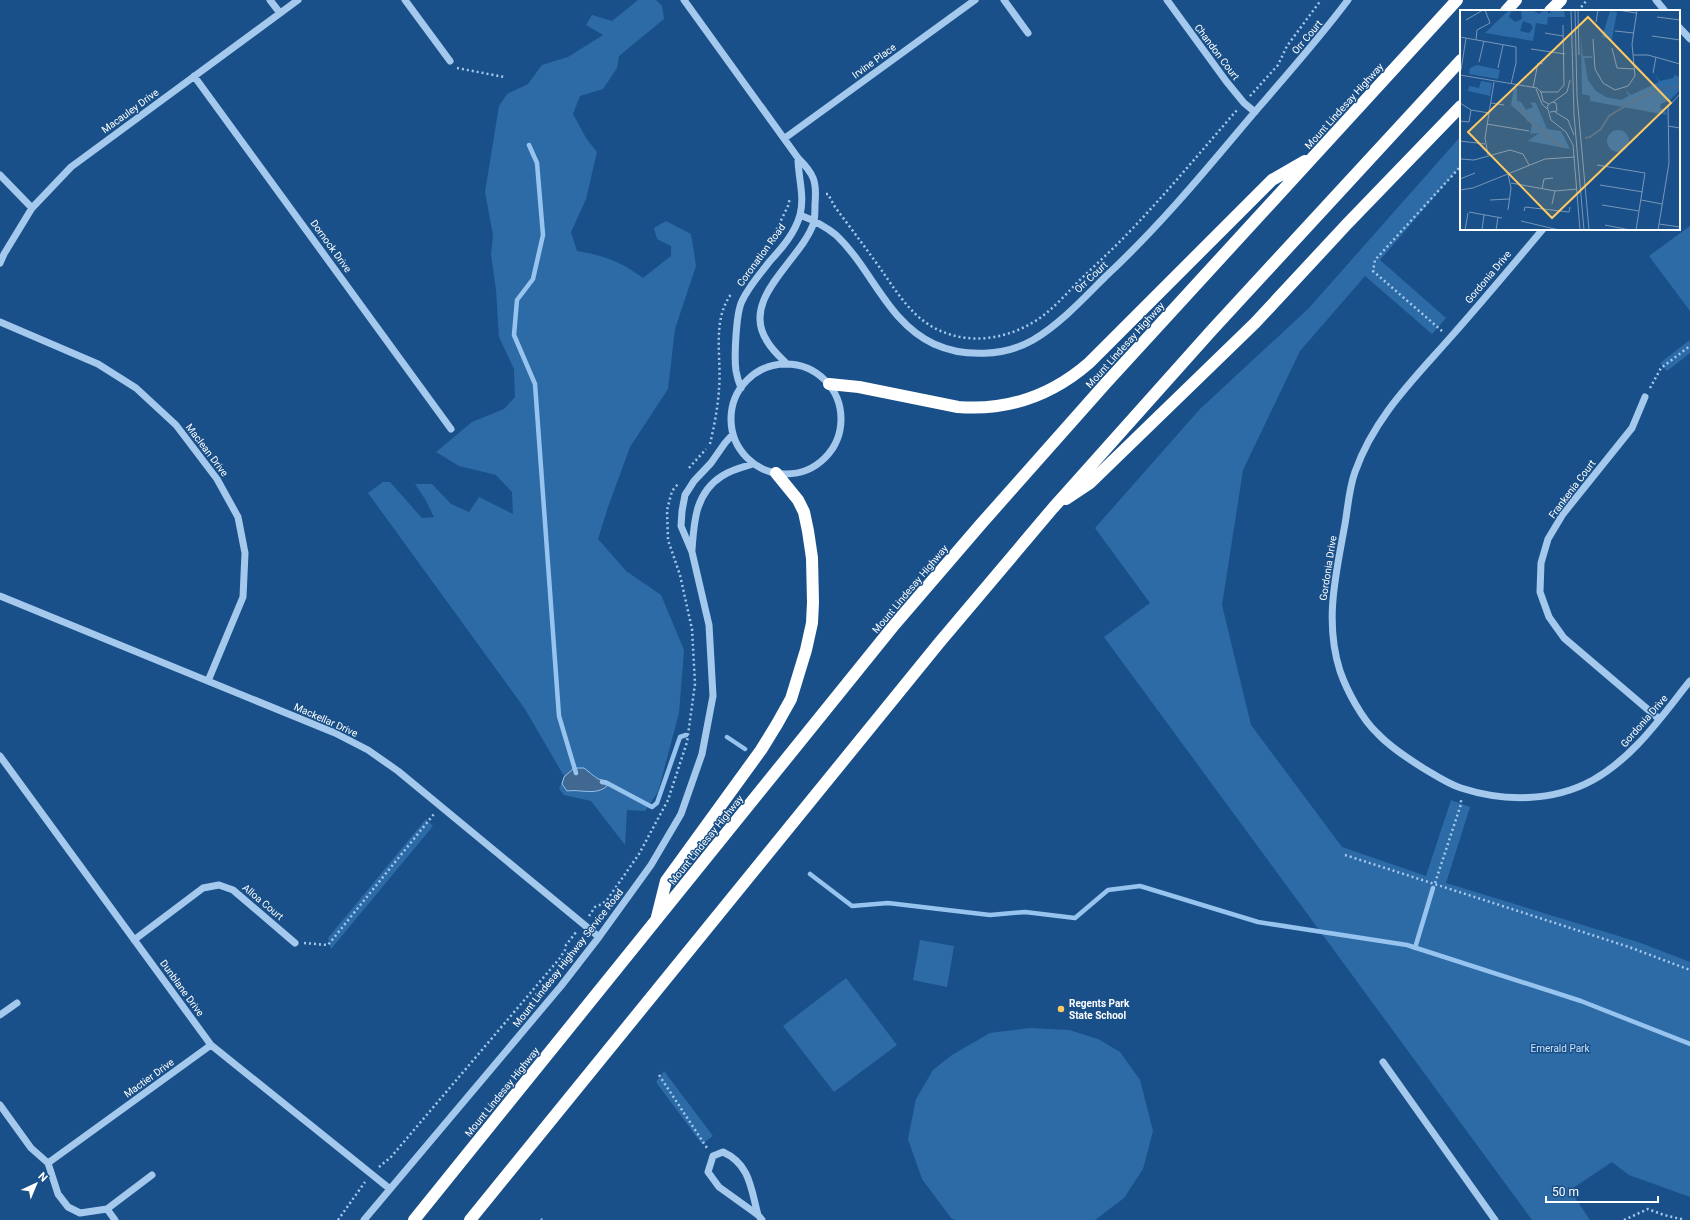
<svg xmlns="http://www.w3.org/2000/svg" width="1690" height="1220" font-family="Roboto,sans-serif">
<rect width="100%" height="100%" fill="#1a5089"/>
<!-- green -->
<path fill="#2d6ba7" fill-rule="evenodd" d="M638 0H656L662 6 664 19 619 56 617 68 603 89 580 96 573 114 586 138 597 152 586 199 571 232 577 251C606 256 619 261 643 278L671 256V246L657 239 654 228 666 221 691 234 696 266 675 329 668 389 630 447 608 507 598 539 626 571 661 595 684 650 679 713 658 792 645 811 627 810 625 845 591 801 564 795 559 789 564 776 525 709 368 493 383 482H390L422 518 434 517 425 499 415 484H432L451 504 469 512 479 497 513 514 512 492 496 475 459 466 436 452 472 422 504 409 515 397 514 369 499 337 496 290 491 255 493 235 485 192 499 106 507 94 528 84 542 65 568 57 603 35 586 25 592 15 612 21ZM591 772 598 779 596 792 576 789 567 791 562 784Z
M1461 136V166L1380 260 1446 318 1432 334 1365 276 1300 351 1243 470 1222 605 1251 725 1342 847 1426 876 1451 800 1470 807 1446 883 1638 942 1690 962V1197L1629 1175 1612 1162 1570 1190 1590 1220H1532L1104 637 1150 603 1095 528 1200 409 1309 308Z
M1690 226V311L1649 256Z
M1690 340V353L1667 371 1660 363Z
M426 819 433 826 331 949 328 938Z
M920 940 954 946 947 987 913 980Z
M846 978 897 1045 834 1092 783 1026Z
M1029 1028 1069 1030 1098 1039 1120 1052 1140 1080 1153 1131 1143 1169 1124 1198 1095 1220H955L951 1218 922 1179 908 1139 916 1099 933 1070 952 1055 990 1033Z
M664 1071 713 1136 702 1144 656 1082Z"/>
<!-- water -->
<path fill="#416891" stroke="#97c4ef" d="M574 768H584L598 779 607 781V786C596 796 581 789 567 791L562 784 564 777Z"/>
<g fill="none" stroke-linecap="round" stroke-linejoin="round">
<!-- stream -->
<path stroke="#97c4ef" stroke-width="4.5" d="M529 145 537 163 543 235 533 279 517 300 514 335 535 384 559 716 576 773
M727 737 745 749
M602 782 607 783 652 807 657 803 680 737 686 735
M810 874 852 906 888 903 990 915 1025 912 1075 918 1108 890 1140 886 1258 922 1407 945 1581 1001 1690 1044
M1415 948 1433 888"/>
<!-- path -->
<path stroke="#a4c9ed" stroke-width="2.5" stroke-dasharray="2 3" stroke-linecap="butt" d="M1578 11 1587 0
M457 68 504 77
M1250 96 1278 65 1287 46 1321 0
M826 194H828L835 207C850 227 865 247 880 268 894 288 909 313 931 326 963 345 1001 341 1032 323 1052 312 1069 290 1086 274 1102 259 1118 244 1133 228 1169 190 1203 149 1237 110
M770 243 788 206 790 198
M1442 331 1373 271 1375 260 1461 166
M1650 388 1661 368 1690 346
M710 444C714 427 718 407 719 389 722 358 711 320 732 293
M689 468 706 449
M1345 855 1629 947 1690 970
M1435 883 1461 804V798
M589 916 595 907 602 904 607 900 639 854 668 800 687 742 695 684 692 629 680 575 668 540 667 510 672 491 678 484
M304 943 328 945 434 814
M659 1075 707 1148
M379 1167 391 1157 560 958 565 950 566 945 577 931
M541 1219 542 1220
M338 1220 365 1182
M1624 1220 1648 1209 1664 1215 1685 1220"/>
<!-- minor -->
<path stroke="#a4c9ed" stroke-width="7" d="M270 0 280 13
M405 0 450 61
M684 0 798 158C814 174 817 181 815 204 815 209 815 216 814 222 802 260 739 298 767 341 772 350 780 357 787 364
M1004 0 1028 33
M1167 0 1226 81 1244 103 1255 112
M1656 0 1665 11
M1679 27 1690 39
M194 76 451 429
M785 138 975 0
M0 175 32 208
M800 215C813 220 825 226 836 235 872 269 887 322 934 344 965 358 1005 356 1033 340 1060 324 1083 299 1105 277 1159 227 1206 170 1253 114 1285 77 1318 40 1348 0
M1543 229C1512 266 1481 303 1449 339 1412 381 1374 418 1355 472 1349 488 1348 507 1345 524 1336 574 1324 621 1340 671 1347 691 1362 719 1377 733 1390 747 1407 758 1423 768 1435 775 1448 784 1461 788 1504 802 1553 802 1593 780 1634 757 1661 717 1690 681
M0 263 4 254 32 208 71 167 298 0
M0 322 98 364 136 388 176 425 217 479 238 517 245 553 243 597 208 681
M731 419a55 55 0 1 1 110 0a55 55 0 1 1-110 0Z
M741 388C739 383 737 377 736 371 734 357 736 313 742 301 749 286 760 274 770 261 782 248 795 233 800 215 805 196 798 177 798 158
M1645 397 1632 428 1563 514 1548 539 1541 563 1540 592 1549 617 1564 638 1659 719
M692 550C694 522 695 493 722 476 731 470 743 467 753 464
M0 596 335 733 368 750 398 771 599 937
M0 756 211 1045 390 1189
M134 940 203 888 219 885 233 890 295 943
M0 1015 17 1003
M1383 1062 1495 1220
M0 1105 31 1148 48 1163 58 1194 68 1207 80 1213 107 1209 115 1220
M48 1163 211 1045
M107 1209 152 1175
M758 1215C751 1189 750 1164 723 1152L713 1156 708 1172 719 1187 758 1215 762 1220
M364 1220 561 986 599 937 651 865 681 814 702 754 713 696 709 625 692 552 681 526 682 511 685 495 694 481 711 463 725 443 733 434"/>
<!-- highway -->
<path stroke="#fff" stroke-width="12" d="M1506 11 1516 0
M1550 11 1561 0
M829 384 859 387 958 407C1008 411 1051 396 1089 363L1272 180 1305 161
M1066 499 1090 483 1255 323 1347 224 1461 106
M657 917 666 881 761 750 777 724 791 699 806 650 812 623 813 602 812 558 808 531 804 512 798 500 776 473
M414 1220 895 624 981 524 1106 383 1457 0
M470 1220 939 643 1053 508 1212 330 1461 60"/>
</g>
<!-- markers -->
<circle fill="#fec960" stroke="#1a5089" stroke-width="1.5" cx="1061" cy="1009" r="4"/>
<g text-anchor="middle" dominant-baseline="central" stroke-width="3" stroke-linejoin="round" paint-order="stroke">
<!-- street labels -->
<g font-size="10" fill="#fff" stroke="#1a5089">
<text transform="translate(1307 37) rotate(-50)">Orr Court</text>
<text transform="translate(1217 52) rotate(53)">Chandon Court</text>
<text transform="translate(874 61) rotate(-36)">Irvine Place</text>
<text transform="translate(1344 106) rotate(-48)">Mount Lindesay Highway</text>
<text transform="translate(130 111) rotate(-36)">Macauley Drive</text>
<text transform="translate(331 246) rotate(54)">Dornock Drive</text>
<text transform="translate(761 255) rotate(-54)">Coronation Road</text>
<text transform="translate(1091 277) rotate(-43)">Orr Court</text>
<text transform="translate(1488 277) rotate(-50)">Gordonia Drive</text>
<text transform="translate(1125 345) rotate(-48)">Mount Lindesay Highway</text>
<text transform="translate(207 450) rotate(53)">Maclean Drive</text>
<text transform="translate(1572 489) rotate(-53)">Frankenia Court</text>
<text transform="translate(1328 568) rotate(-81)">Gordonia Drive</text>
<text transform="translate(910 589) rotate(-50)">Mount Lindesay Highway</text>
<text transform="translate(326 720) rotate(24)">Mackellar Drive</text>
<text transform="translate(1644 721) rotate(-49)">Gordonia Drive</text>
<text transform="translate(706 840) rotate(-51)">Mount Lindesay Highway</text>
<text transform="translate(263 902) rotate(40)">Alloa Court</text>
<text transform="translate(568 958) rotate(-52)">Mount Lindesay Highway Service Road</text>
<text transform="translate(182 988) rotate(54)">Dunblane Drive</text>
<text transform="translate(149 1078) rotate(-36)">Mactier Drive</text>
<text transform="translate(502 1092) rotate(-51)">Mount Lindesay Highway</text>
</g>
<!-- poi labels -->
<g font-size="10" font-weight="bold" fill="#fff" stroke="#1a5089" text-anchor="start">
<text x="1069" y="1003">Regents Park<tspan x="1069" dy="12">State School</tspan></text>
</g>
<!-- park labels -->
<g font-size="10" fill="#cae2f9" stroke="#1a5089">
<text x="1560" y="1048">Emerald Park</text>
</g>
</g>
<!-- overview -->
<g transform="translate(1460 10)">
<rect width="220" height="220" fill="#1a5089"/>
<path d="M52 0 49 7 55 12 62 9 61 0 74 1 79 4 83 1H87L89 4 92 0H104L105 7H88L87 15 76 13 73 31 25 23 48 1ZM63 11 71 14 73 18 69 23 60 21ZM150 1 157 2 151 34V29L142 27ZM121 27 123 46H132V48H124L128 70 136 81 146 87 161 90 169 86 165 79 171 85 199 72 195 65 200 71 213 68 215 65 220 67V80L210 90 201 94 200 98 205 100 207 105 130 91V86L122 84ZM17 55 40 60 38 69 9 64 10 58ZM21 71 32 73 30 86 0 79 8 81 9 76 19 78ZM54 77 57 78V91L61 92 66 100 73 97 70 92 76 93 87 119 101 121 110 139 68 131 79 123 70 124 72 114 51 95ZM147 131a11 11 0 1 1 22 0a11 11 0 1 1-22 0Z" fill="#2d6ba7" fill-rule="evenodd"/>
<path fill="none" stroke="#416891" stroke-width="2" d="M56 96 63 101 68 110 102 137M125 128 130 127 141 119 149 106 172 92 203 78 220 77"/>
<path fill="none" stroke="#7696b8" stroke-width="1" d="M111 0 114 105 124 220M115 0 117 86 129 220M118 0 119 45M158 0 176 3M197 7 220 10M6 10 23 0M136 12 138 0M155 21 174 23M85 23 103 26M192 26 220 30M0 27 56 37V53L51 74M133 29 135 59 143 73 155 80 168 76 175 66 172 34 177 0M16 30 17 20 30 13 25 0M152 38 157 58 174 59M71 39 105 44M173 45H188L220 54M19 52 24 31M38 58 43 35M1 60 6 28M193 63 196 47M0 65 77 78 81 82 83 91 89 94M73 78 78 53 83 54M76 79 82 94 87 99M80 82H98L104 75 103 15M93 92 107 82 110 70M0 93 11 100 29 103M31 93 44 95M90 102 97 101 96 93 92 92 87 96 91 110 106 122 113 135 120 220M95 102 108 110 114 125M0 111 9 112 11 100M27 114 69 121M208 116 220 118M0 131 25 134M28 145 25 128 34 72M0 149 14 150 50 140 63 144 69 155M137 155 185 163 176 220M0 169 15 163M51 173 95 181 117 179M140 175 183 182M82 179 84 169 93 168M0 180 13 178 85 149 115 147M30 190 49 189M181 190 202 194M92 194 95 181M142 195 179 201M48 200 51 178 48 164M64 201 65 197 109 202 110 197M9 202 42 208M61 211 99 220M199 214 220 217M145 215 170 220M5 220 8 203M22 220 24 205M36 220 38 207M198 220 209 153 208 97 220 84"/>
<path fill="#fec960" fill-opacity="0.15" stroke="#fec960" stroke-width="2" d="M128 7 211 93 92 208 8 122Z"/>
<rect width="220" height="220" fill="none" stroke="#fff" stroke-width="2"/>
</g>
<!-- north arrow -->
<g transform="translate(36 1184) rotate(44)" stroke="#1a5089" stroke-width="3" paint-order="stroke">
<path d="M0-3L7 15L0 10L-7 15Z" fill="#ffffff"/>
<text y="-6" font-size="11" font-weight="bold" text-anchor="middle" fill="#ffffff">N</text>
</g>
<!-- scale -->
<path d="M1546 1196v6h112v-6" fill="none" stroke="#ffffff" stroke-width="2"/>
<text x="1552" y="1196" font-size="12" fill="#ffffff" stroke="#1a5089" stroke-width="3" paint-order="stroke">50 m</text>
</svg>
